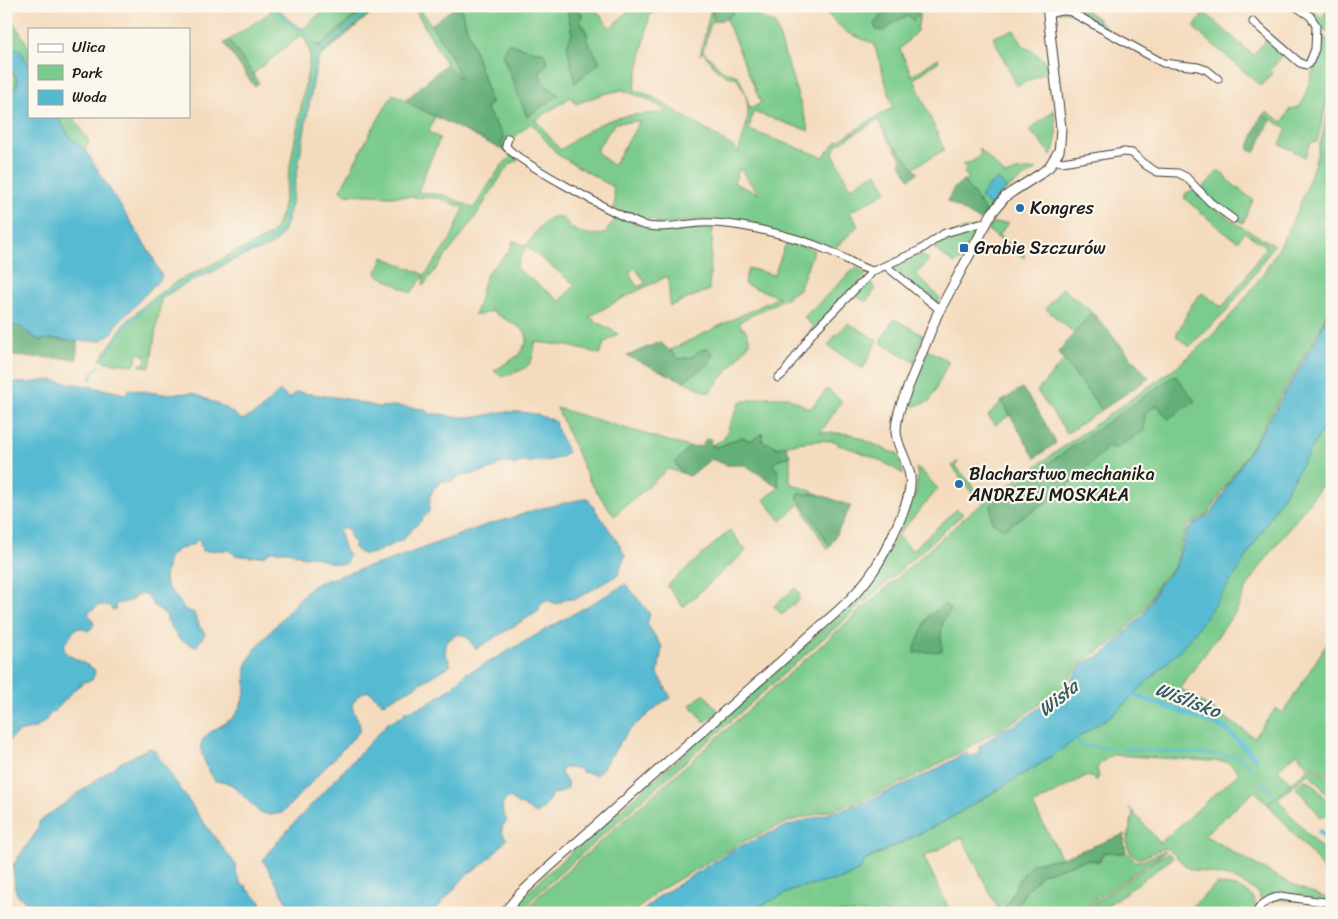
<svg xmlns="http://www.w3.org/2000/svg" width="1338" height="919" font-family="Sriracha,sans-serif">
<rect width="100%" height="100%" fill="#fbf7ec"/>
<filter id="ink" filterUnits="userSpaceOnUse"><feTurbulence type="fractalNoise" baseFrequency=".02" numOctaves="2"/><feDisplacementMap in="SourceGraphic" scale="10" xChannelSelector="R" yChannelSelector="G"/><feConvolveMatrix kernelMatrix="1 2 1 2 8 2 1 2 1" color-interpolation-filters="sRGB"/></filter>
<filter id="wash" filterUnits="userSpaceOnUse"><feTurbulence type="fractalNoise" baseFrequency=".0096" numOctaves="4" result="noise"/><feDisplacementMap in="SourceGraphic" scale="20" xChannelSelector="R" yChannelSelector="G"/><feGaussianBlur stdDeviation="1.12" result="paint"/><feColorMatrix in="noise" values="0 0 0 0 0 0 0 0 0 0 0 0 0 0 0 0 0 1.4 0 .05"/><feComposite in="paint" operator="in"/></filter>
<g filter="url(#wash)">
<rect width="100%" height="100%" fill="#f4dbbe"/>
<!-- green -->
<path fill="#7acb8d" stroke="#4b7454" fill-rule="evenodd" d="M268 6H276L290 21 303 29 328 6H366L321 45H317L324 54 319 58 315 72 290 212 283 232 277 241 267 248 250 253 227 263 213 272 199 277 176 289 161 299 150 367 140 366V364H145L146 355 137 353 136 363 134 365 105 362V360H100L124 324 149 301 177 281 217 262 234 252 243 249 270 235 275 229 281 215 309 64C311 52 309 44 301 35L253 74 229 40 271 12Z
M413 6H419L452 58 461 80 446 64Z
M460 6H571L568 14 572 34 586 38 588 35 580 20 582 15 577 6H584L587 10 590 6H593L610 28 627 12 628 6H715L711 8 714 21 711 22 703 51 722 70 738 76 744 90 750 109 761 103 726 19 732 14 733 10 731 6H754C760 17 763 21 775 23L809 131 753 112 749 130 823 157 836 142 893 107 874 44 846 32 826 13 823 6H895L882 14 891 25C896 19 901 18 909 16L913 21 917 16 916 6H921L917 31 900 49 912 76 938 58 939 61 914 79 944 150 913 168 897 148 895 149 892 143 891 144 878 120 838 144 833 153 850 188 876 172 887 191 850 212 858 226 833 250 724 221 698 220 657 225V221L643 218 630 211 626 213 613 207 615 202 613 187 558 155 531 123 517 135 509 146 518 160 512 163 505 170 474 219 423 286 424 276 411 293 376 274 383 257 425 275 450 240 464 208 437 198 344 194 340 191 369 135 393 94C408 100 421 109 435 116L429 132 440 138 427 168 418 192 444 195 474 208 501 166 511 156 503 150 501 142 505 139 486 109 491 102ZM693 6 711 8 700 56 703 51C707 59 718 72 727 76 729 77 732 77 735 77 756 102 747 125 738 153L734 147 653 97 634 89 650 14 673 7ZM535 52H543L548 61 540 73 542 82 538 108 527 117ZM622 90 647 99 668 112C650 115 631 113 614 119 594 124 576 139 560 150L536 120 571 97 576 104 603 94ZM640 121 616 161 612 165 597 152V149L615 123ZM740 168 746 178 759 194 734 183Z
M1299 6H1305L1323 18 1328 6H1332V34L1320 27 1314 17Z
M6 11 29 47V66L20 51 15 48 10 51 7 56 8 68C20 80 20 85 6 97Z
M1204 12 1253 55 1268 38 1285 52 1271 70 1273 72 1261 86 1194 28Z
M1014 30 1024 47 1031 50 1049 64 1050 71 1017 86 993 37Z
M1323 37 1332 43V81L1317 142 1315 141 1310 143 1305 157 1280 144 1287 129 1264 115 1266 112 1283 122 1290 109 1299 107 1304 99Z
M1332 94V108L1325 148 1332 153V296L1320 330 1253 444 1208 514 1189 525 1182 539 1174 568 1160 581 1143 611 1119 636 1106 647 1085 659 1061 689 1020 718 923 773 858 802 788 822 745 841 655 893 634 913H524L538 897 970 513 1165 375C1175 367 1186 360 1195 351 1245 307 1285 249 1307 186 1318 156 1325 125 1332 94Z
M1054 110C1056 125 1059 142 1051 155L1039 140 1029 131Z
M57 116H73L89 142 85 150 70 137Z
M979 148 1005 175 1016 171 1037 169C1015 183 1001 191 986 213L975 196 963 181 969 179 964 172 967 169 962 164C971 163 976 161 981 153Z
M1219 170 1230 182 1253 200 1243 223 1226 213 1201 190Z
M1193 190 1219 212 1242 227 1274 245 1245 287 1226 311 1189 347 1176 336 1192 304 1202 293 1222 307 1244 280 1266 246 1244 232 1238 241 1224 232 1184 198 1186 193Z
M618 215 635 224H710L713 227 709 290 670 306 668 276 619 300 589 317 618 334 604 343 600 354 569 346 535 342C533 370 526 368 502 377L494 371 519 355 527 341 526 333 519 327 491 311 480 315 474 314C482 302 480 286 487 274 494 262 512 255 513 240L526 246 528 245C534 235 547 210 562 218 567 221 569 226 573 229 582 235 594 235 604 234ZM526 246 575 285 560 301 516 268ZM635 268 646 283 637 287 629 273Z
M992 223H1009L998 235 1024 254V258L989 231Z
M975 227 977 230 963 252 960 261H958L955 264 931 246 960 230Z
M787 240 814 250 799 289 786 298 739 322 742 328 744 327 751 342 709 393 683 381 709 364 697 352 692 357 679 359 670 350 779 297 744 284 748 268 774 275Z
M918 253 921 254 929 260 916 274 940 298 937 304 893 268 895 265Z
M855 268 865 272 867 274 801 344 813 327 804 317Z
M880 271H887L870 281 875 290 866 302 855 295 873 275Z
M1062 288 1092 312 1074 333 1046 309Z
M894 319 923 335 914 362 880 342Z
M848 323 877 340 863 369 828 346 835 336Z
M927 350 949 361 930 401 905 409 918 377Z
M1064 360 1102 410 1067 433 1037 391Z
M827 389 842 401 821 432 851 434 891 452 897 453 902 465 901 466 903 474C883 461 862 451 838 445V442C818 438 796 443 776 448L762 441 763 434 750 441 742 437 717 447 711 445 723 440 740 402 767 397H788L810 409Z
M1002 401 1010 415 995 425 988 416Z
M557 408 689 447 675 463 682 473 668 469 614 516 590 482Z
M1332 413V444L1323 458 1332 466V472L1260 567 1246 589 1237 610 1220 633 1180 688 1254 737 1276 708 1283 713 1328 642 1332 638V777L1325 771 1310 765 1308 767 1297 753 1278 769 1291 783 1267 804 1255 791 1204 835C1230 850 1255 865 1282 879 1298 887 1314 895 1332 899V902L1261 899 1256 891 1233 878 1189 869 1168 849 1164 848 1142 858H1137L1131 854 1128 848 1127 841 1133 813 1129 807 1160 843 1239 773 1228 762 1112 755 1099 764 1097 769 1099 776 1097 780 1091 777 1086 776 1033 805 1062 858 1033 863 1018 881 1003 913H1000L962 837 924 857 951 913H746L797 888 842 879 861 869 863 862 947 820 1040 764 1117 711 1178 652 1194 633Z
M790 456V483L821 495 799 493 830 547 827 549 800 504 781 521 764 500 779 487 778 479 779 472 773 465 779 459Z
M958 461 956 466 980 495 975 497 952 466Z
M916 468 921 470 938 489 897 536 912 550 957 509 963 514 558 875 539 892 519 913H508L515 904 551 870 712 729 860 596 875 577 897 536 916 492 918 477Z
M730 530 746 551 683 607 667 586Z
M795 588 800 594 798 597 800 599 782 615 774 606Z
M704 694 719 712 705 722 690 705Z
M1310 767 1324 773 1332 782V800L1309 773 1278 799 1289 813 1325 852 1331 848 1332 850V887L1318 862 1268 804Z
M1305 780 1310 781 1332 806V817L1328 814 1322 818 1296 788Z
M1164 851H1166L1077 913H1012L1027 890 1042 874 1086 860 1099 861 1104 852 1122 853 1126 852 1135 861H1142Z
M1169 853 1173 858 1097 913H1081L1160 857Z
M1217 884C1229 885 1253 889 1255 904 1255 907 1254 910 1254 913H1242L1240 909 1229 913H1224L1191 907Z"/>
<!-- forest -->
<path fill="#63af78" stroke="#40664a" d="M366 6H390L383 12 378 7 324 54 316 44 321 45Z
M456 6H460L491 102 486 109 505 139 501 142 503 150 412 105 406 100 446 64 460 79 453 59 431 25Z
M571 6H577L582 16 580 20 588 36 586 38 600 62 575 83 567 45 572 34 568 14Z
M715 6H731L734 10C730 19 723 20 714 21L711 8Z
M895 6H916L917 16 913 21 909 16C897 18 893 24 884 31L876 30 874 24 882 14Z
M1051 6H1080L1097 18 1109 31 1084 16 1052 9Z
M229 40 259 83 254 86 224 43Z
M508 43 535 52H543L548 61 540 73 542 82 559 95 527 117 502 54Z
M1264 115 1271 120 1255 153 1248 149 1261 116Z
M897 147 918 173 909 179 900 162 902 160 895 149Z
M963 181 975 196 986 213 983 218 979 220 947 201 954 188Z
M1092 312 1149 378 1102 410 1058 352Z
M6 323 14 326 21 327 35 338 40 340 53 339 77 341V359L6 356Z
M660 342 679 359 692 357 697 352 708 348 713 354 709 364 683 381 627 356Z
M1175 375 1195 401 1168 419 1157 405 1145 413 1144 431 1117 448H1107L1056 496 1004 529 992 522 991 505 1013 488Z
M1022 388 1037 409 1056 443 1035 458 1002 401Z
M763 433 762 441 765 443H771L777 448 786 445 790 456 779 459 773 465 779 472 778 479 779 487 745 465H727L711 459 690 476 682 473 675 463 689 447 702 446 706 439H711L710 445 717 447 742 437 750 441Z
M799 493 821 495 851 506 830 546 816 523 797 497Z
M945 604 951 610 943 621 941 632 942 651 914 653 915 647 928 616Z
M1125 834 1124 842 1126 852 1122 853 1104 852 1100 861 1086 860 1042 874 1027 890 1012 913H1003L1018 881 1033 863 1062 858Z"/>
<!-- water -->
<path fill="#54bad2" stroke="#386b77" d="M15 48 21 51 29 66V116H57L70 137 85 150 152 256 162 277 117 324 113 332 104 339 99 341H77L53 339 40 340 35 338 21 327 14 326 6 323V97C12 92 21 84 16 76 14 72 9 70 8 67 5 61 8 55 10 51Z
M998 179 1006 188 990 206 980 197 989 186Z
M1332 300V414L1238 571 1194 633 1178 652 1117 711 1040 764 947 820 863 861 861 869 842 879 797 888 746 913H641L658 897 736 848 787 826 857 805 928 774 967 752 969 757 979 753V747L1002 730 1015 725 1056 696 1063 697V692L1084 662 1104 654 1144 613 1161 582 1175 568 1186 534 1191 526 1211 514 1224 493 1229 484 1274 412 1320 333Z
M51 380 93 387 126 394 129 389 162 394 193 393 226 408 242 420 258 412 280 391 289 399 296 392 342 398 378 407 394 406 424 409 430 414H441L453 417H477L501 412H521L535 414 555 421 556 427 558 430C559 437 566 444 568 453H566C559 463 529 461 517 463L514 465 511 463 499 464 493 469 470 475 458 477 453 481H442L434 488 430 496 429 512 405 537 404 539C395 543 371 557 363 554 359 553 356 549 353 547L355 544 350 539 349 529 343 528 339 532 345 550 349 555 346 563 342 564 334 563 322 560 314 556 304 557 289 551H271L264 556 250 557 236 555 228 550 202 551 200 542 199 540H197L193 545H188L186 548 179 549 169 557 165 577 166 585 180 602 184 609 194 613 197 622 199 623V628L202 629 205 634 196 647 179 639 167 620V616L154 606 146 595 142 594 136 595C131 603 125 602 116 604L115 605 116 609 112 610 110 606 99 605 88 613 94 623 92 628 88 631C73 622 74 635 65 643 63 648 64 651 67 654L94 669 95 673 92 680 84 682 76 688 55 711 52 712C47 718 43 725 35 728 30 730 24 730 19 732 14 735 11 739 6 742V382L26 383Z
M587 498 618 542 625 556 618 575 576 599H567L556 604 547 600 540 604 539 611 476 649 466 636 458 634 447 641 445 652 451 665 416 686 386 702 382 703 369 691C361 692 354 698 352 706 354 715 361 722 360 731L282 813 270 815 259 812 232 785 223 781H215C210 773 200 756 201 745 202 732 228 725 235 715 240 708 245 696 246 687 246 680 245 673 246 667 248 660 253 653 257 647L307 590 318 583 363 568 385 562 486 525 515 517 534 510Z
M626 584 650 614 647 624 662 647 658 674 671 698 663 702 629 730 601 770 596 775 582 772 578 768H566L562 769 561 773 568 784V788L560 793 552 794 544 808 536 814 521 804 518 805C515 801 511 797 506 799 500 807 502 813 507 820L502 827V833L507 839C496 851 484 867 468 873L433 913H293L263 860 284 834 389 722 402 717 405 712 425 705 449 690 466 673 480 667Z
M149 748 154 750 201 819 236 865V872L241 884 247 886 246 889 250 891 262 903 259 908 257 913H204L196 907 190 909 187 913H43L18 896 15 888 13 865 37 831 39 822 118 764Z"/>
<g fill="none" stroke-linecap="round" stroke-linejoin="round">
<!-- stream -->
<path stroke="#54bad2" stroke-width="2" d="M273 6 287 22 303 31 313 44 316 55 295 164
M316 55 373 6
M103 360 127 324 162 295 191 278 213 271 226 261 245 253 273 239 282 228 285 221 294 169
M91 380 93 372 100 366
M1075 737 1083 746 1113 748
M1121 749 1223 755C1239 757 1240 756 1251 769
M1263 783 1274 794"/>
<!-- canal -->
<path stroke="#54bad2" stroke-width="5.5" d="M1128 693 1221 726 1238 740 1255 758
M1320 832 1332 845"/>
</g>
</g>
<g filter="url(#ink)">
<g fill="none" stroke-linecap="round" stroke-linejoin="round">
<!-- minor casing -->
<g stroke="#3c3934" stroke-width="9">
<path id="minor" d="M1049 14C1056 12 1064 9 1071 12L1163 63 1198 67 1207 70 1218 79
M1253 22 1300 63 1306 65 1309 64 1315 49 1316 25 1310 16 1295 6
M508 138 506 146C514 160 620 216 640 224 662 231 679 224 701 223 721 222 743 226 762 230 785 235 810 242 832 252 846 258 858 268 873 271L920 250 945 233 988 221
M1054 160 1062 162 1124 152 1132 153 1147 166 1157 172 1178 173 1186 177 1210 202 1233 219
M886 266 939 309
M778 378 784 373 814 331 873 271
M1256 913 1261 905 1271 899 1280 896 1332 903"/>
</g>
<!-- tertiary casing -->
<g stroke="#3c3934" stroke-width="11">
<path id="tertiary" d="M504 913 520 894 548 868 840 609C870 581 882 560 898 524 904 509 912 493 910 476 908 461 897 447 896 432 896 423 898 414 901 405L937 315 992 213 1005 197 1012 192 1040 174 1049 167 1059 151 1060 143 1061 128 1047 6"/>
</g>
<!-- minor -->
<use href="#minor" stroke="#fff" stroke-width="7"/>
<!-- tertiary -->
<use href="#tertiary" stroke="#fff" stroke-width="9"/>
</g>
</g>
<!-- markers -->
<g fill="#1f6fb2" stroke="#fbf7ec" stroke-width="2">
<circle cx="1020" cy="208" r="5"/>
<rect x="959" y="243" width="10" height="10" rx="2.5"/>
<circle cx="959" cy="484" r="5"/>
</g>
<g text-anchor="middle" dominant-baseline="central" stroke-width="4.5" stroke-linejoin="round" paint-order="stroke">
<!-- poi labels -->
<g font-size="18" fill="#1c1c1c" stroke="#fbf7ec" text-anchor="start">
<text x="1030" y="208">Kongres</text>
<text x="974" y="248">Grabie Szczurów</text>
<text x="969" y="474">Blacharstwo mechanika<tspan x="969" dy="21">ANDRZEJ MOSKAŁA</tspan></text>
</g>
<!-- water labels -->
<g font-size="19" font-style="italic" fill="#325b65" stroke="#fbf7ec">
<text transform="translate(1058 698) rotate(-39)">Wisła</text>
<text transform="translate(1188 700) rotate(21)">Wiślisko</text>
</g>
</g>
<!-- margin -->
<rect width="1338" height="919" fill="none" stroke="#fbf7ec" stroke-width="25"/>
<!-- legend -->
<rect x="28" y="28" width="162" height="90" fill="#fbf7ec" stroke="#a29f99"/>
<rect x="38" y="44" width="25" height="8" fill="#ffffff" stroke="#a29f99"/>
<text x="72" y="52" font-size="15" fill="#1c1c1c">Ulica</text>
<rect x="38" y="65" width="25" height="15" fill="#7acb8d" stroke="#a29f99"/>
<text x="72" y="78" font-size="15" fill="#1c1c1c">Park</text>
<rect x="38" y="90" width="25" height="15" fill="#54bad2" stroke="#a29f99"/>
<text x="72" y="102" font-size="15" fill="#1c1c1c">Woda</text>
</svg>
